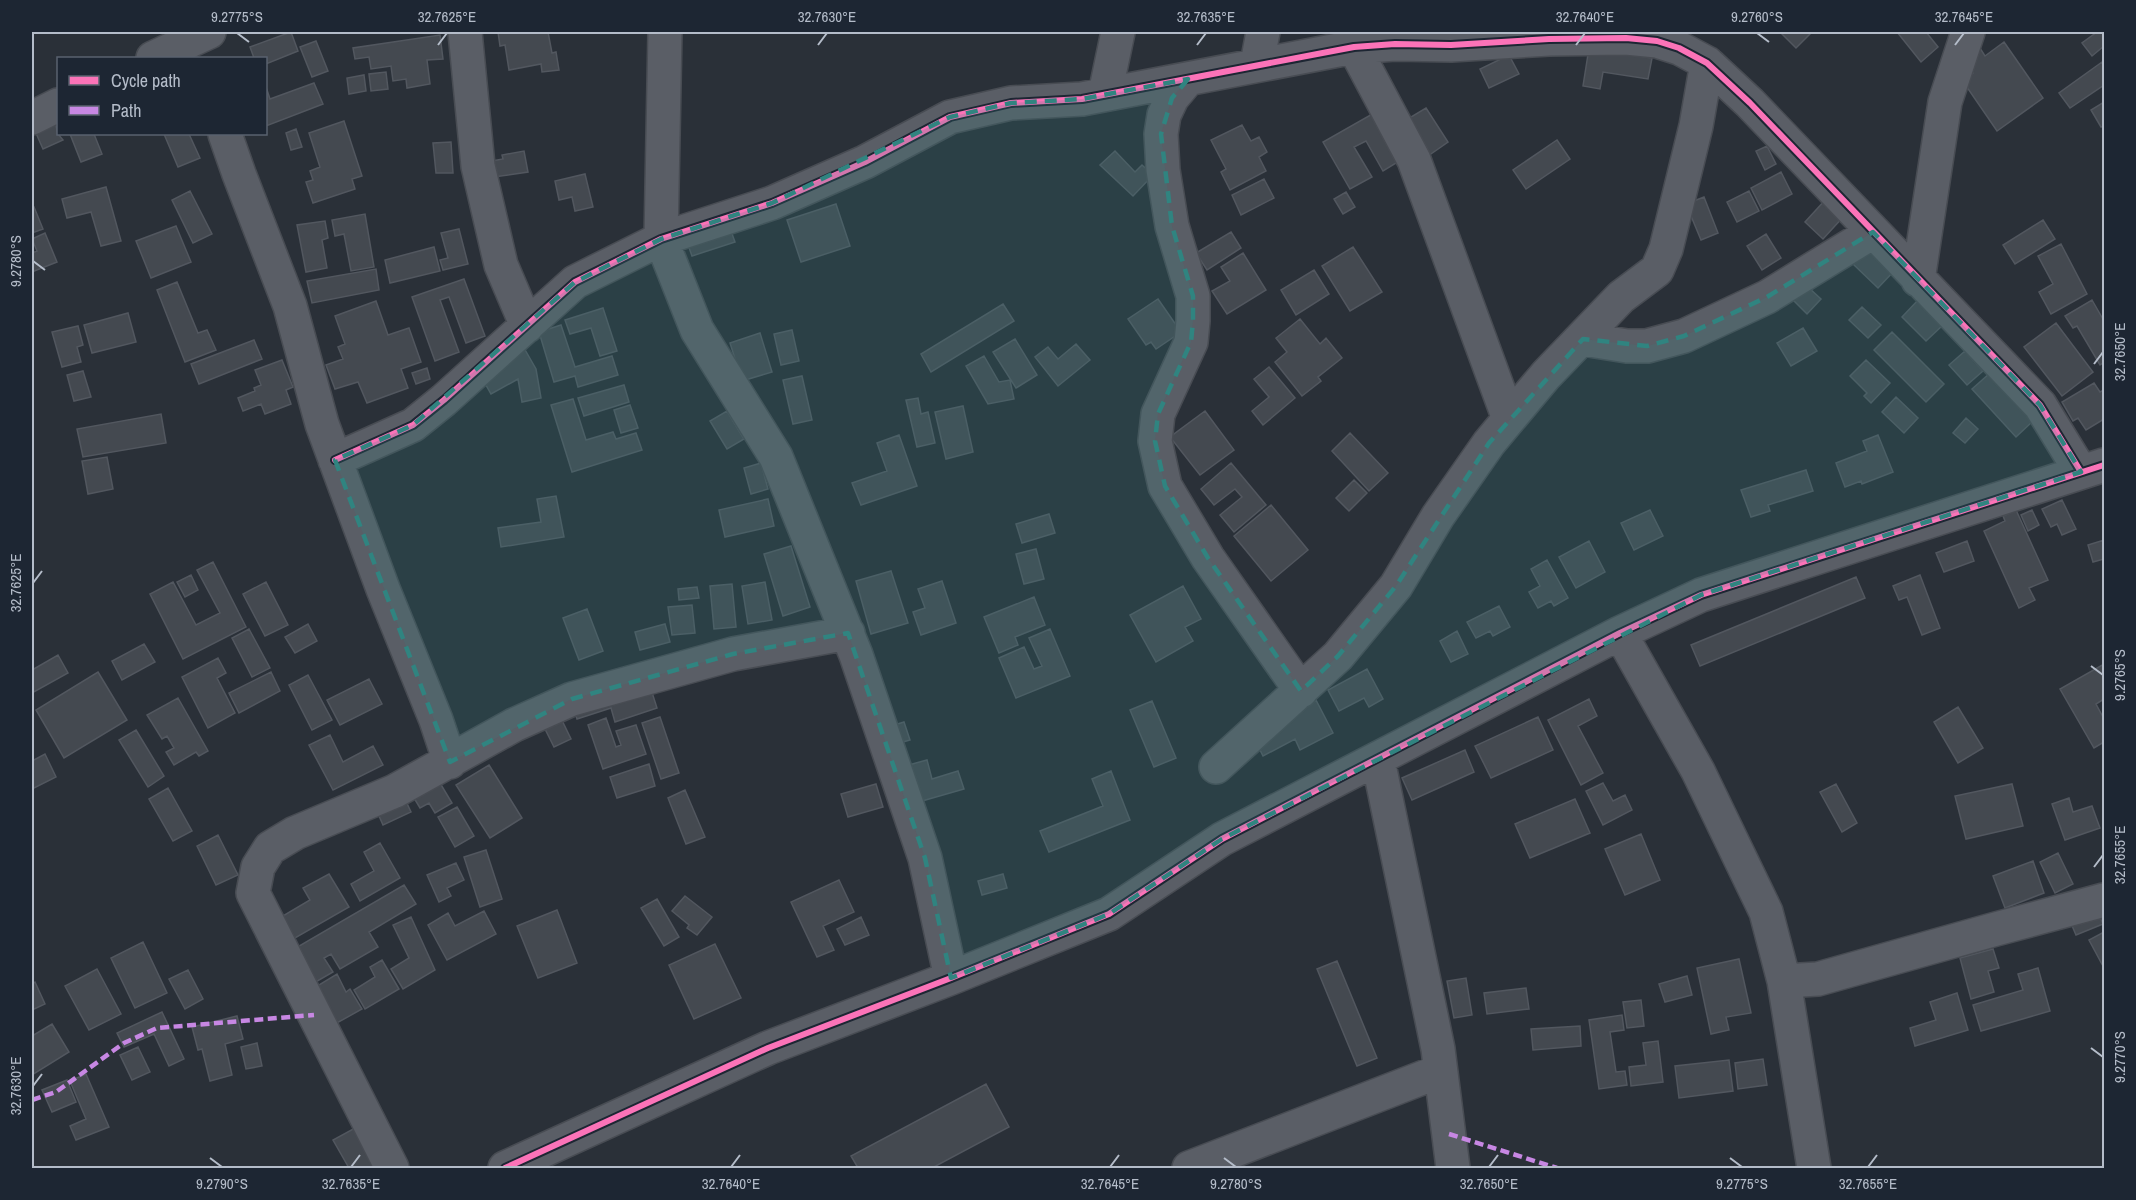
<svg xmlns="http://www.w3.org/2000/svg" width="2136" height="1200" font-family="'Archivo Narrow',sans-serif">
<rect width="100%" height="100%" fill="#2a3038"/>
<!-- building -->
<path fill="#444950" stroke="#52575f" stroke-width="1.5" d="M291 32 298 51 266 64V58H254L250 47Z
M498 32H548L552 53 556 52 559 70 542 72 541 64 509 70 505 45 500 46Z
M1780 32H1812L1796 48Z
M1897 32H1926L1938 47 1921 62Z
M2097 32H2104V46L2092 56 2082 43Z
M440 35 443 59 427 60 430 84 407 88 406 79 393 81 391 66 371 69 369 57 355 59 353 48Z
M316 41 328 71 312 77 300 47Z
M2004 42 2043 98 1997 131 1962 80 1973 73 1963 60 1980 48 1985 56Z
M1589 48 1652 58 1648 79 1603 72 1600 89 1583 86Z
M1509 55 1519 74 1489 88 1480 69Z
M2102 62 2104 66V85L2070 108 2059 93Z
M386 72 388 89 371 91 369 74Z
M364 75 366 91 349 94 347 78Z
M314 83 323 104 266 126V87L270 99Z
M2104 102V126L2101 127 2091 110Z
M1426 108 1448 142 1428 156 1406 120Z
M1374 113 1401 160 1383 171 1366 141 1354 147 1372 177 1350 189 1323 142Z
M344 121 362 176 352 179 355 189 313 203 306 182 313 180 310 171 320 167 309 133Z
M55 122 58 134 63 140 43 149 35 131Z
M1242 125 1251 141 1259 137 1267 152 1259 157 1266 171 1230 190 1221 172 1226 169 1211 140Z
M296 129 302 147 291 150 286 133Z
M70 134H94L102 154 81 162Z
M164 134H189L200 158 178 167Z
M1557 140 1570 159 1526 189 1513 170Z
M451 142 453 173H436L433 143Z
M1767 146 1776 164 1765 170 1756 151Z
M524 151 528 172 494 177 491 161 503 159 502 155Z
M1115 151 1135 172 1142 165 1153 175 1133 196 1100 165Z
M1781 172 1792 194 1762 210 1751 188Z
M585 174 593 207 575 211 572 197 559 200 555 181Z
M1264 179 1274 198 1241 215 1232 195Z
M106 187 121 241 101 246 91 212 67 218 62 199Z
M190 191 212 234 193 243 172 200Z
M1749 191 1759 211 1737 222 1727 202Z
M1346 192 1355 207 1343 214 1334 199Z
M1704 197 1718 233 1701 240 1686 204Z
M1826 199 1844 216 1823 239 1805 222Z
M836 204 850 246 801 262 787 220Z
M34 207 43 229 32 233V208Z
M365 214 374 267 351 271 344 234 335 236 332 220Z
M727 220 735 242 692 256 684 234Z
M2043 220 2055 239 2015 264 2003 245Z
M325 221 328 238 322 240 327 268 306 272 297 225Z
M176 226 191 262 151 278 136 241Z
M459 229 468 264 443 270 440 260 448 258 441 233Z
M1231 232 1241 248 1207 270 1196 253Z
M45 233 57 262 32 272V253L37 251 32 239Z
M1766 234 1781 258 1762 270 1747 246Z
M2061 244 2087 294 2051 314 2039 292 2053 284 2038 256Z
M434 247 440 271 390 283 385 260Z
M1353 247 1382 292 1350 311 1322 266Z
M1869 247 1894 271 1878 288 1853 264Z
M1243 253 1266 290 1227 314 1212 291 1230 281 1221 267Z
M376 269 379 290 312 303 307 281Z
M1314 270 1329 294 1296 315 1281 290Z
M1795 275 1821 299 1807 314 1782 289Z
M464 279 485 336 466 343 449 297 440 300 459 352 435 361 412 297Z
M177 282 198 333 207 330 216 350 185 362 157 290Z
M1158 299 1181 332 1156 349 1151 342 1146 345 1128 319Z
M1919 299 1944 324 1926 341 1902 317Z
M2092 300 2104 321V362L2100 365 2077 326 2073 328 2065 316Z
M376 301 388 335 409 328 421 362 401 369 408 388 367 403 358 382 335 389 326 365 343 359 338 347 345 344 335 316Z
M1003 304 1014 321 931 372 921 354Z
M1862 307 1881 325 1868 338 1849 320Z
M603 308 617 351 600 356 591 328 570 334 565 320Z
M128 313 136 342 92 353 84 325Z
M1300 319 1320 344 1326 338 1342 358 1318 377 1321 381 1302 396 1275 362 1287 352 1276 338Z
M2056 323 2093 372 2062 396 2024 347Z
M561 325 575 367 612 356 618 375 578 387 575 376 554 382 539 332Z
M78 326 83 345 77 347 81 362 62 367 52 332Z
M1803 328 1817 351 1791 366 1777 343Z
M792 330 799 361 781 365 774 334Z
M1892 332 1944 384 1926 402 1874 350Z
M760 333 772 372 742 381 730 343Z
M516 334 536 369 541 398 522 402 518 379 491 394 474 364Z
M1015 339 1037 375 1016 388 993 352Z
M254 340 262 359 199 384 191 364Z
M1076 344 1090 360 1058 386 1035 357 1048 347 1058 359Z
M1965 351 1983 371 1967 385 1949 365Z
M984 356 999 382 1010 380 1014 399 988 404 966 366Z
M282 360 293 387 286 390 291 404 265 414 261 404 243 411 238 398 255 391 254 388 261 385 255 370Z
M1866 360 1890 383 1871 403 1864 396 1867 393 1850 376Z
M1269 367 1295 398 1263 425 1252 411 1269 397 1254 379Z
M427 368 430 379 416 384 412 373Z
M83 371 91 397 74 401 67 375Z
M1990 373 2033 421 2016 437 1972 389Z
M802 376 812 420 793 424 783 380Z
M2094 383 2100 392 2104 390V419L2086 430 2078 418 2073 421 2062 402Z
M624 385 629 402 584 416 578 398Z
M1896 397 1918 418 1904 433 1882 412Z
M918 398 921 414 928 412 935 443 917 447 906 400Z
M573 399 586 440 613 432 616 439 636 433 642 450 572 472 551 405Z
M630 405 638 428 621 433 614 410Z
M963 406 973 452 946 459 935 412Z
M727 411 744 439 727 449 710 421Z
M1205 411 1234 450 1200 475 1170 437Z
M161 414 166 443 83 457 77 429Z
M1966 418 1978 429 1965 443 1953 433Z
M1350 433 1388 473 1369 491 1332 451Z
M899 435 917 486 861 505 852 483 887 471 877 443Z
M1878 435 1893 472 1862 484 1861 481 1845 487 1836 463 1867 451 1863 441Z
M107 457 113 489 88 494 82 461Z
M761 463 768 489 751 494 744 468Z
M1231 463 1266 505 1234 532 1220 515 1242 497 1235 489 1214 505 1201 489Z
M1806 470 1813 491 1768 505 1770 511 1751 517 1741 490Z
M1354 480 1367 493 1349 511 1336 498Z
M556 496 564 537 501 547 498 528 541 522 537 499Z
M768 499 774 526 725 537 719 510Z
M2062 500 2076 529 2062 535 2057 524 2051 527 2042 509Z
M1271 505 1308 550 1271 581 1234 536Z
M1650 510 1663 536 1634 550 1621 523Z
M2016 510 2048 580 2029 588 2035 600 2019 608 1984 531 2005 521 2003 516Z
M2032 510 2039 525 2028 531 2021 515Z
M1049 514 1055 533 1022 543 1016 524Z
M2104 540V559L2093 562 2088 545Z
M1589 541 1605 572 1576 588 1559 557Z
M1967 541 1974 561 1944 572 1936 553Z
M791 546 810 607 783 616 764 554Z
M1036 549 1044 579 1024 584 1016 554Z
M1547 560 1568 598 1554 606 1551 601 1538 608 1529 592 1540 586 1531 569Z
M213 562 246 627 183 659 150 594 173 582 196 625 220 613 197 570Z
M891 571 908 623 871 634 856 581Z
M191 575 198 590 185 597 177 582Z
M1920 575 1940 628 1922 635 1907 597 1899 600 1893 586Z
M1856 577 1865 598 1700 666 1691 645Z
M942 581 956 623 921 635 913 612 925 608 918 589Z
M266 582 288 625 265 636 243 594Z
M765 582 772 620 748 624 742 586Z
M732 584 736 627 714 629 710 586Z
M1183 586 1201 619 1185 627 1193 641 1156 662 1130 615Z
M697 587 699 598 679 600 678 589Z
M1034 597 1045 625 1015 637 1018 645 999 653 984 617Z
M692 605 695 633 672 635 668 607Z
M1499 606 1510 627 1493 636 1490 631 1476 638 1467 622Z
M587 609 603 651 579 660 563 618Z
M308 624 317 641 295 653 285 637Z
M665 624 670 642 640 650 635 632Z
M249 629 270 668 252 677 232 638Z
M1050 629 1070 676 1016 698 999 658 1024 647 1034 669 1042 666 1029 638Z
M1457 631 1468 654 1451 662 1440 641Z
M144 644 155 662 122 680 112 661Z
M58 655 68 673 32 693V670Z
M218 658 226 673 217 678 235 713 208 728 182 677Z
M2104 664V699L2096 704 2104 719V742L2094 748 2060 689Z
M1367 669 1383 699 1369 707 1364 698 1339 711 1328 690Z
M98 672 127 720 64 758 36 710Z
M271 672 280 691 239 713 229 693Z
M308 675 332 720 312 730 289 685Z
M369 679 382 704 340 725 327 700Z
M649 683 657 708 615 722 611 708 577 719 572 702Z
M178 698 208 751 199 756 196 752 174 765 166 752 174 748 167 736 162 739 147 715Z
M1589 699 1597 716 1578 726 1603 773 1581 785 1548 720Z
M1316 700 1333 733 1300 750 1295 739 1263 756 1252 734Z
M1152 701 1176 758 1154 767 1130 710Z
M1958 707 1983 748 1958 763 1934 722Z
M556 708 571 739 554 747 539 717Z
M660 717 679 773 661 779 642 723Z
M1538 717 1553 750 1491 778 1475 746Z
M606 718 616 747 621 745 616 731 636 725 646 754 603 769 588 725Z
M904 722 910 740 896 744 891 726Z
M136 730 164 776 148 787 119 740Z
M330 735 343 762 373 746 383 765 333 790 309 745Z
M1465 750 1474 772 1412 800 1402 778Z
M45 754 56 777 32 789V761Z
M927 760 932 779 958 771 964 789 915 803 905 766Z
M649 764 655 786 617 798 610 777Z
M489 765 522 818 490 838 456 785Z
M1111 771 1130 820 1049 852 1040 831 1103 806 1092 779Z
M437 778 452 803 435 813 429 803 420 808 411 793Z
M1603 783 1613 801 1625 795 1632 810 1603 825 1586 791Z
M876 784 883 807 848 817 841 794Z
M1836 784 1857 823 1842 832 1820 792Z
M2012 784 2023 826 1966 839 1955 796Z
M168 788 192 831 173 841 149 799Z
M685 790 705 837 686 844 668 798Z
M403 795 411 812 383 825 375 807Z
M2069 798 2073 812 2092 806 2100 828 2065 840 2052 804Z
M1575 799 1590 833 1530 858 1515 824Z
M457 807 474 836 455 847 438 817Z
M1641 834 1660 880 1625 895 1605 849Z
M218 835 238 875 216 885 197 846Z
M380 843 400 878 360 901 351 884 374 871 364 852Z
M486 850 502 899 480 907 464 857Z
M2058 853 2073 884 2055 893 2040 862Z
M2033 861 2044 893 2005 908 1993 876Z
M456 863 464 880 447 888 451 896 439 902 427 875Z
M329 874 349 907 288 942 276 920 310 900 303 888Z
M1003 874 1007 888 982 895 978 881Z
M839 880 854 912 823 926 834 950 817 957 791 902Z
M404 885 416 904 369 932 378 947 340 969 331 954 324 958 333 972 314 983 294 949Z
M685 896 712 917 697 935 687 928 689 925 672 911Z
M657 899 679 937 664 946 641 908Z
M557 910 577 963 538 978 517 926Z
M2097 910 2103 924 2076 935 2070 921Z
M484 911 496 934 447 960 428 925 448 913 455 926Z
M411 917 435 970 403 989 391 969 409 958 393 925Z
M861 917 869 935 845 945 837 929Z
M2104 932V968L2089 940Z
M143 942 167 993 135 1008 111 958Z
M715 944 741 998 694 1019 669 965Z
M1993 949 1999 968 1988 971 1994 992 1971 999 1960 958Z
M1739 959 1751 1013 1726 1017 1729 1030 1711 1034 1697 968Z
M382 960 399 989 365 1009 354 990 375 977 370 967Z
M1337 961 1377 1058 1357 1066 1317 969Z
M2038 968 2050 1011 1981 1031 1973 1005 2023 990 2018 974Z
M97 969 121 1014 89 1030 65 986Z
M188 970 203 999 185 1009 169 979Z
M337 974 346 992 350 989 362 1009 335 1024 314 988Z
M1687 976 1692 995 1665 1002 1659 984Z
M1466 978 1472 1015 1454 1018 1447 981Z
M35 982 45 1004 32 1010V984Z
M1526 988 1529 1009 1487 1014 1484 993Z
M1957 993 1968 1030 1915 1046 1910 1028 1936 1020 1930 1002Z
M1641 1000 1644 1026 1627 1028 1623 1002Z
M162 1012 184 1059 169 1066 154 1034 124 1047 117 1033Z
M1622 1015 1624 1030 1610 1032 1616 1072 1625 1071 1627 1085 1599 1089 1589 1020Z
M237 1016 243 1039 225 1044 232 1075 210 1081 202 1049 198 1050 192 1027Z
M52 1024 69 1052 32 1075V1036Z
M1580 1026 1581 1046 1533 1050 1531 1029Z
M1658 1041 1663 1082 1631 1086 1629 1067 1646 1065 1643 1043Z
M257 1043 262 1066 246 1069 241 1047Z
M138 1047 150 1072 132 1080 120 1055Z
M1763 1059 1767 1085 1738 1089 1735 1063Z
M1729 1060 1733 1091 1679 1098 1675 1066Z
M86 1074 109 1127 76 1140 70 1126 86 1119 70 1081Z
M67 1080 76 1102 52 1112 42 1090Z
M986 1084 1009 1127 932 1168H858L851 1156Z
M355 1128 376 1168H349L333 1140Z"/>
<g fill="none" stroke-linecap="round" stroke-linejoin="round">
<!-- minor casing -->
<g stroke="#484c53" stroke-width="36">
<path id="minor" d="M465 32 478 166 501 265 527 326
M665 32 661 239 697 330 776 457 856 655 925 858 951 978
M1354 47 1414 160 1509 419
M153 58 209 32
M1257 64 1263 32
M1188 79 1172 98 1164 115 1161 134 1163 170 1172 226 1193 296V321L1191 342 1158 414 1155 441 1165 486 1208 558 1301 691
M1105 94 1118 32
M32 118 58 105
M225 134 239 174 290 306 322 424 383 589 436 720 450 762
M1918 280 1945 102 1968 32
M1583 339 1627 346H1647L1684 336 1767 297 1873 232
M335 460 413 425 444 400 575 282 661 239 772 203 865 162 950 117 1011 103 1082 99 1354 47 1395 44 1451 45 1549 39 1626 38 1657 41 1679 48 1707 63 1750 103 2040 405 2081 472
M1620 633 1698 771 1766 912 1784 981 1814 1168
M1378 760 1438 1049 1453 1168
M1216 767 1338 656 1396 586 1438 516 1489 443 1509 419 1546 375 1621 297 1657 270 1666 249 1696 126 1707 63
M1784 981 1818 979 1996 929 2104 900
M392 1168 253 893 258 867 270 848 295 833 395 791 514 725 572 699 733 654 848 633
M505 1168 768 1048 951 978 1109 914 1222 839 1620 633 1701 595 2104 465
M1189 1168 1440 1071"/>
</g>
<!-- minor -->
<use href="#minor" stroke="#5a5e66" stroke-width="33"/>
<!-- quiet -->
<path stroke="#c787e3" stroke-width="4.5" stroke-dasharray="9 4.5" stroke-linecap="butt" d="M32 1100 56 1092 124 1043 157 1028 314 1015
M1449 1134 1557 1168"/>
<!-- cycleway casing -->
<g stroke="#1d2633" stroke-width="10">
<path id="cycleway" d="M335 460 413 425 444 400 575 282 661 239 772 203 865 162 950 117 1011 103 1082 99 1354 47 1395 44 1451 45 1549 39 1626 38 1657 41 1679 48 1707 63 1750 103 2040 405 2081 472
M505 1168 768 1048 951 978 1109 914 1222 839 1620 633 1701 595 2104 465"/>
</g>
<!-- cycleway -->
<use href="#cycleway" stroke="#fb73b8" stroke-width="6"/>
</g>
<!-- marked area -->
<path fill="#308480" fill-opacity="0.2" stroke="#308480" stroke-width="4.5" stroke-dasharray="12 8" stroke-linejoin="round" d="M1188 79 1172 98 1161 134 1172 226 1193 296V321L1191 342 1158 414 1155 441 1165 486 1208 558 1301 691 1338 656 1396 586 1489 443 1583 339 1647 346 1684 336 1767 297 1873 232 2040 405 2081 472 1701 595 1222 839 1109 914 951 978 925 858 848 633 733 654 572 699 450 762 335 460 413 425 575 282 661 239 772 203 950 117 1011 103 1082 99Z"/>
<!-- ticks -->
<path fill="none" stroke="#b4bcc9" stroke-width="2" d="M237 33 249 42M1757 33 1769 42M438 45 447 33M818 45 827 33M1197 45 1206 33M1576 45 1585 33M1955 45 1964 33M33 261 45 270M2094 364 2103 352M33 583 42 571M2091 666 2103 675M2094 867 2103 855M2091 1048 2103 1057M33 1086 42 1074M210 1158 222 1167M1224 1158 1236 1167M1730 1158 1742 1167M351 1167 360 1155M731 1167 740 1155M1110 1167 1119 1155M1489 1167 1498 1155M1868 1167 1877 1155"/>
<!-- border -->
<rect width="2136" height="1200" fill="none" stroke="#1d2633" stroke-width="66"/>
<!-- legend -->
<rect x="57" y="57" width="210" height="78" fill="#1d2633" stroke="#59626f" stroke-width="1.5"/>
<rect x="69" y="76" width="30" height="9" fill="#fb73b8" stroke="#59626f" stroke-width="1.5"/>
<text x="111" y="87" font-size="18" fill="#b4bcc9">Cycle path</text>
<rect x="69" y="106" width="30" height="9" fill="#c787e3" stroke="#59626f" stroke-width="1.5"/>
<text x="111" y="117" font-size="18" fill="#b4bcc9">Path</text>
<rect x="33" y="33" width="2070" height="1134" fill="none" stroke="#b4bcc9" stroke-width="2"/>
<g font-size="15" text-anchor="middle" fill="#b4bcc9">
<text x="237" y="22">9.2775°S</text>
<text x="447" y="22">32.7625°E</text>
<text x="827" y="22">32.7630°E</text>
<text x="1206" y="22">32.7635°E</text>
<text x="1585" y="22">32.7640°E</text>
<text x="1757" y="22">9.2760°S</text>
<text x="1964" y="22">32.7645°E</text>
<text transform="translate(16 261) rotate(-90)" y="5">9.2780°S</text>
<text transform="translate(2120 352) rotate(-90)" y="5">32.7650°E</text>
<text transform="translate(16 583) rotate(-90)" y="5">32.7625°E</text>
<text transform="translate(2120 675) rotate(-90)" y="5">9.2765°S</text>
<text transform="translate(2120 855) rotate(-90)" y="5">32.7655°E</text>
<text transform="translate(2120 1057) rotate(-90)" y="5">9.2770°S</text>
<text transform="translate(16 1086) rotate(-90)" y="5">32.7630°E</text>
<text x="222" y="1189">9.2790°S</text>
<text x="351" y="1189">32.7635°E</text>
<text x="731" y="1189">32.7640°E</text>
<text x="1110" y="1189">32.7645°E</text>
<text x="1236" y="1189">9.2780°S</text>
<text x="1489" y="1189">32.7650°E</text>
<text x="1742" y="1189">9.2775°S</text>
<text x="1868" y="1189">32.7655°E</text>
</g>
</svg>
